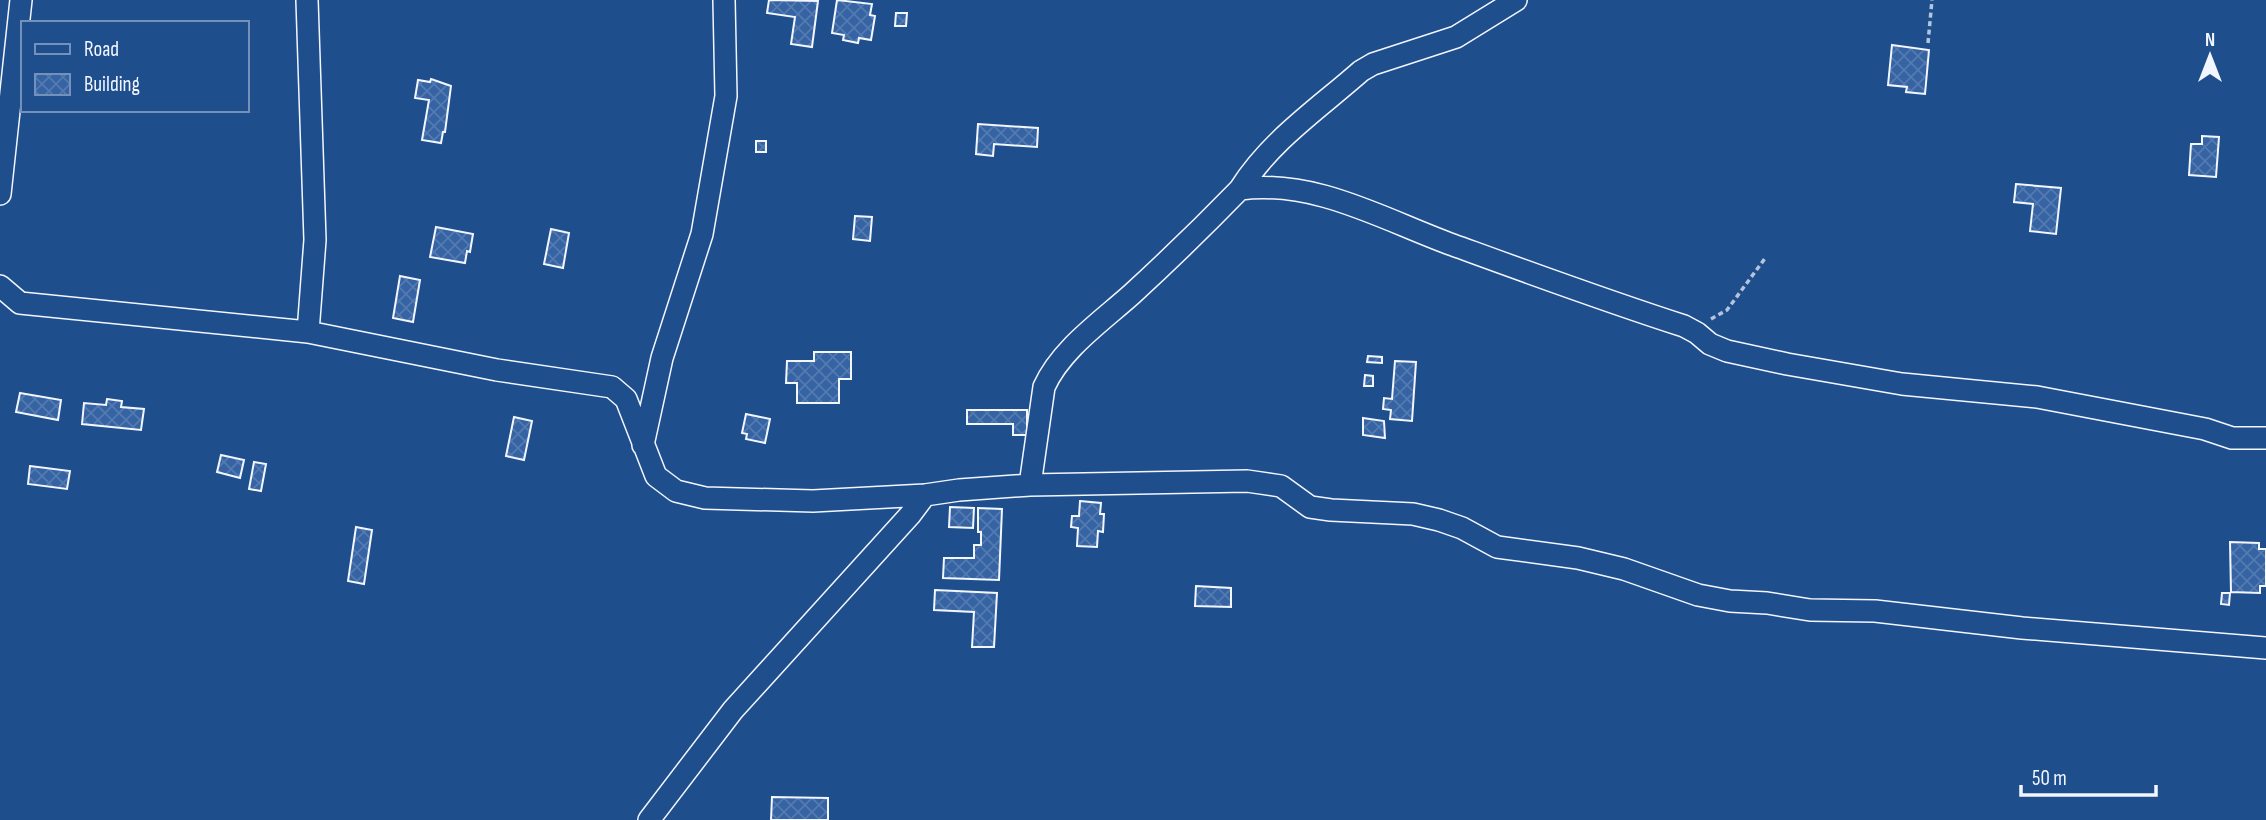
<svg xmlns="http://www.w3.org/2000/svg" width="2266" height="820" font-family="'Sofia Sans Condensed',sans-serif">
<defs>
<pattern id="building-cross-hatch" width="8" height="8" patternUnits="userSpaceOnUse" patternTransform="scale(1.75)"><rect width="8" height="8" fill="#3563a3"/><path d="M0 0l8 8M0 8l8-8" fill="none" stroke="#537ab1"/></pattern>
</defs>
<rect width="100%" height="100%" fill="#1f4e8c"/>
<!-- building -->
<path fill="url(#building-cross-hatch)" stroke="#f2f6ff" stroke-width="2" d="M769 0 818 1 812 47 791 44 795 17 767 13Z
M837 0 872 4 870 15 875 16 871 40 859 38 858 43 843 40 844 35 832 33Z
M896 13H907L906 26H895Z
M1892 45 1929 50 1925 94 1906 92 1907 87 1888 85Z
M431 79 451 86 445 132H443L441 143 422 140 429 100 415 98 418 80 430 82Z
M978 124 1038 128 1037 147 994 144 993 156 976 154Z
M2202 136 2219 137 2216 177 2189 175 2191 144H2202Z
M756 141H766V152H756Z
M2016 184 2061 188 2056 234 2030 231 2033 204 2014 202Z
M855 216 872 217 870 241 853 239Z
M436 227 473 234 470 252 467 251 465 263 430 257Z
M551 229 569 233 563 268 544 264Z
M400 276 420 280 413 322 393 318Z
M814 352H851V379H839V403H797V383H786L787 361H814Z
M1368 356 1382 357V363L1367 362Z
M1395 361 1416 362 1412 421 1390 419 1391 410 1383 409 1384 398 1392 399Z
M1365 375 1373 376V386H1364Z
M20 393 61 400 58 420 16 412Z
M107 399 122 401 121 407 144 409 141 430 82 424 84 403 106 405Z
M967 410H1027V435H1013V424H967Z
M746 414 770 419 765 443 746 439 747 434 742 433Z
M514 417 532 421 524 460 506 456Z
M1363 418 1384 421 1385 438 1363 435Z
M221 455 244 460 240 478 217 472Z
M254 462 266 464 261 491 249 489Z
M30 466 70 471 67 489 28 484Z
M1080 501 1101 503 1100 514H1104L1103 532 1098 531 1097 547 1077 546 1078 528 1071 527 1072 516H1079Z
M950 507 974 508 973 528 949 527Z
M978 508 1002 509 999 580 943 578 944 558H974V545H981V532H978Z
M356 527 372 530 364 584 348 581Z
M2230 542 2259 543V549H2266V586H2260V593L2231 592Z
M1196 586 1231 588V607L1195 606Z
M935 590 997 593 994 647H972L974 612 934 610Z
M2222 593H2230L2229 605 2221 604Z
M772 797 828 798V820H771Z"/>
<g fill="none" stroke-linecap="round" stroke-linejoin="round">
<!-- minor casing -->
<g stroke="#f2f6ff" stroke-width="24">
<path id="minor" d="M307 0 315 240 308 332
M1516 0 1456 37 1373 64 1361 71C1318 109 1271 140 1240 189 1316 179 1384 220 1453 245 1530 273 1606 301 1684 326L1697 333 1710 344 1727 351 1787 364 1902 384 2037 397 2205 429 2232 438H2266
M0 194 21 0
M0 286 20 303 308 332 497 370 612 387 626 399 656 476 676 491 705 498 813 501 925 495 959 490 1030 485 1247 481 1281 486 1310 507 1331 510 1413 514 1439 520 1462 528 1497 547 1578 558 1624 569 1698 595 1730 601 1767 603 1810 610 1875 611 2022 628 2266 648
M643 445 662 358 702 234 726 96 724 0
M1030 485 1044 387C1061 349 1102 321 1132 294 1169 260 1205 225 1240 189
M649 820 733 710 910 515 925 495"/>
</g>
<!-- path -->
<path stroke="#b3c4dc" stroke-width="3.5" stroke-dasharray="5 3.5" stroke-linecap="butt" d="M1928 43 1932 0
M1711 319 1727 310 1766 257"/>
<!-- minor -->
<use href="#minor" stroke="#1f4e8c" stroke-width="21"/>
</g>
<!-- legend -->
<rect x="21" y="21" width="228" height="91" fill="#1f4e8c" stroke="#7391ba" stroke-width="2"/>
<rect x="35" y="44" width="35" height="10" fill="#1f4e8c" stroke="#7391ba" stroke-width="2"/>
<text x="84" y="56" font-size="21" fill="#f2f6ff">Road</text>
<rect x="35" y="74" width="35" height="21" fill="url(#building-cross-hatch)" stroke="#7391ba" stroke-width="2"/>
<text x="84" y="91" font-size="21" fill="#f2f6ff">Building</text>
<!-- north arrow -->
<g transform="translate(2210 56)" stroke="#1f4e8c" stroke-width="5" paint-order="stroke">
<path d="M0-5L12 26L0 18L-12 26Z" fill="#f2f6ff"/>
<text y="-10" font-size="19" font-weight="bold" text-anchor="middle" fill="#f2f6ff">N</text>
</g>
<!-- scale -->
<path d="M2021 785v10h135v-10" fill="none" stroke="#f2f6ff" stroke-width="3.5"/>
<text x="2032" y="785" font-size="21" fill="#f2f6ff" stroke="#1f4e8c" stroke-width="5" paint-order="stroke">50 m</text>
</svg>
